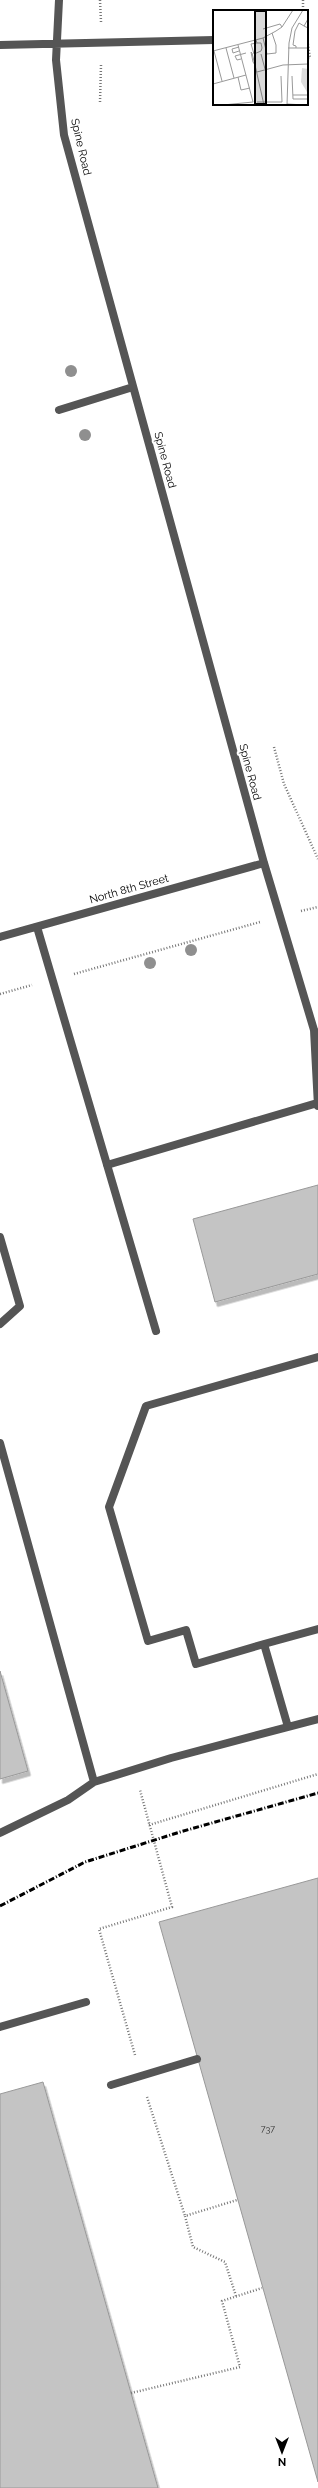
<svg xmlns="http://www.w3.org/2000/svg" width="318" height="2488" font-family="Raleway,sans-serif">
<defs>
<filter id="shadow"><feDropShadow dx="2.5" dy="4.5" stdDeviation="0" flood-color="#0004"/></filter>
</defs>
<rect width="100%" height="100%" fill="#fff"/>
<!-- building -->
<path fill="#c4c4c4" stroke="#999" filter="url(#shadow)" d="M318 1185V1274L215 1302 193 1219Z
M0 1671 28 1771 0 1779Z
M318 1878V2482L159 1922Z
M43 2082 131 2393 158 2488H0V2094Z"/>
<g fill="none" stroke-linecap="round" stroke-linejoin="round">
<!-- path -->
<path stroke="#777" stroke-width="2.5" stroke-dasharray="1 2" stroke-linecap="butt" d="M100 0 101 22
M303 0V11
M307 38 310 58H307
M100 102 101 65
M274 747 284 784 318 859
M301 911 318 907
M74 974 260 922
M0 994 32 985
M149 1825 318 1774
M135 2055 99 1929 172 1907 140 1790
M147 2097 185 2216
M236 2296 225 2262 193 2247 185 2216 237 2200
M131 2393 240 2367 222 2301 262 2288"/>
<!-- service -->
<path stroke="#555" stroke-width="8" d="M59 0 56 60 64 135 264 863 314 1030
M0 45 214 40
M59 410 133 387
M37 927 156 1331
M0 937 264 863
M318 1035 314 1030 318 1106
M107 1165 317 1103
M0 1237 20 1306 0 1324
M0 1443 94 1782
M264 1644 196 1664 186 1630 148 1641 109 1507 146 1406 318 1357
M288 1727 264 1644 318 1629
M0 1833 68 1800 94 1782 171 1758 318 1719
M0 2027 86 2002
M111 2085 197 2059"/>
<!-- rail -->
<path stroke="#000" stroke-width="3" stroke-dasharray="6 2 1 2" stroke-linecap="butt" d="M0 1906 85 1862 180 1832 318 1793"/>
</g>
<!-- trees -->
<g fill="#8f8f8f">
<circle cx="71" cy="371" r="6"/>
<circle cx="85" cy="435" r="6"/>
<circle cx="191" cy="950" r="6"/>
<circle cx="150" cy="963" r="6"/>
</g>
<g text-anchor="middle" dominant-baseline="central" stroke-width="4" stroke-linejoin="round" paint-order="stroke">
<!-- number labels -->
<g font-size="9" fill="#313131">
<text x="268" y="2129">737</text>
</g>
<!-- street labels -->
<g font-size="11" fill="#000" stroke="#fff">
<text transform="translate(81 147) rotate(77)">Spine Road</text>
<text transform="translate(165 460) rotate(75)">Spine Road</text>
<text transform="translate(250 772) rotate(75)">Spine Road</text>
<text transform="translate(129 889) rotate(-16)">North 8th Street</text>
</g>
</g>
<!-- overview -->
<g transform="translate(213 10)">
<rect width="95" height="95" fill="#fff"/>
<path d="M89 58 95 59 94 82 88 72Z" fill="#dcdcdc"/>
<path fill="none" stroke="#999" stroke-width="1" d="M95 9 91 16 95 18M50 19 67 14 69 17M50 28 54 44 63 43V35L59 23M43 30 44 33 38 34 41 44 48 41 49 38 48 33H44M26 37 19 39 20 43 26 41M13 38 21 68M75 38H95M83 38V36L80 35 82 21 86 13 91 16M0 41 50 28 63 21 69 17 80 0M1 41 9 71M38 42 39 43 42 55 40 52ZM48 44 52 59M28 49 24 50 22 46 33 43M42 55 51 95M44 62 70 55 95 54M79 66 80 89H95M25 67 28 80 37 78M0 74 33 65M80 85H95M44 92H69L68 66M74 94 92 95M10 95 40 92 25 35M74 95 76 33 79 18 90 0"/>
<path fill="#000" fill-opacity="0.15" stroke="#000" stroke-width="2" d="M42 1H53V94H42Z"/>
<rect width="95" height="95" fill="none" stroke="#000" stroke-width="2"/>
</g>
<!-- north arrow -->
<g transform="translate(282 2452) rotate(180)" stroke="#ffffff" stroke-width="3" paint-order="stroke">
<path d="M0-3L7 15L0 10L-7 15Z" fill="#000000"/>
<text y="-6" font-size="11" font-weight="bold" text-anchor="middle" fill="#000000">N</text>
</g>
</svg>
